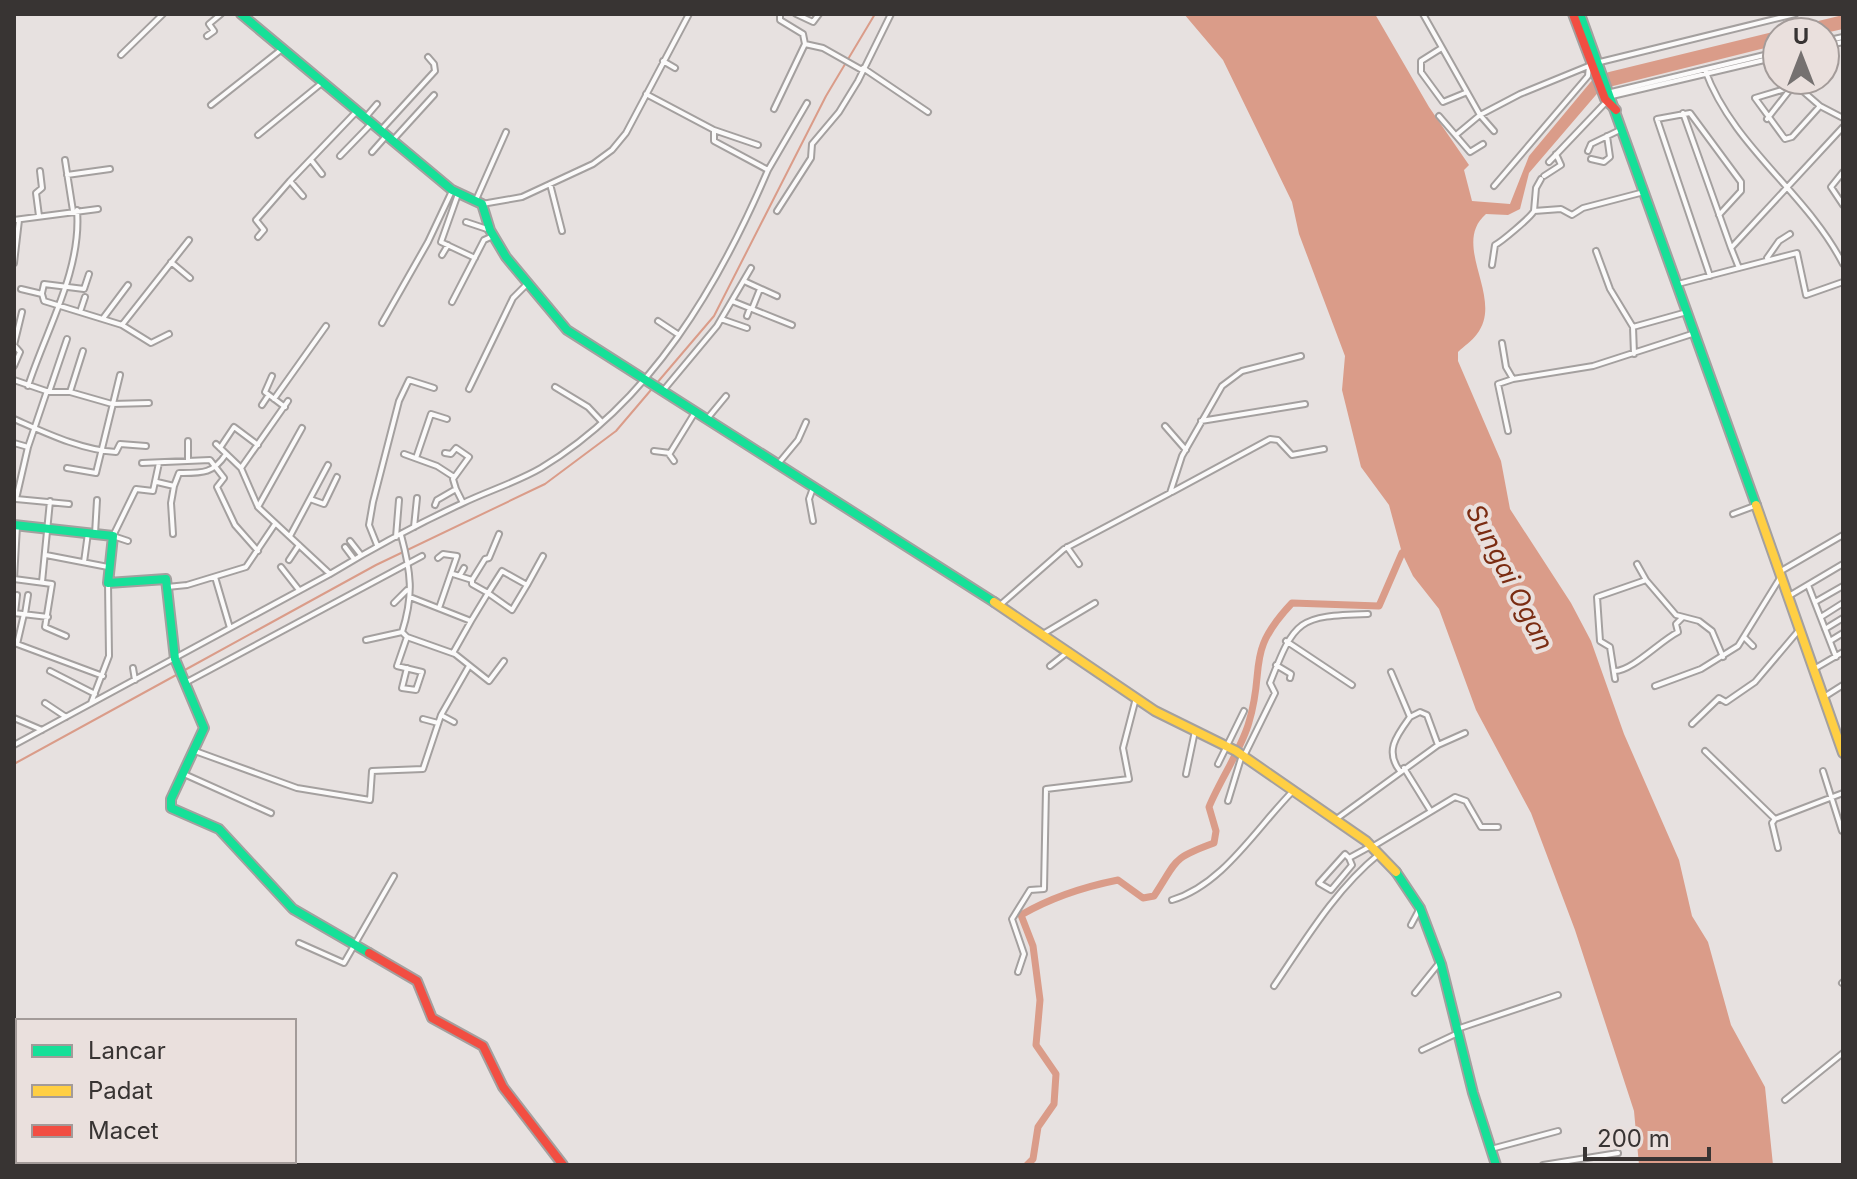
<svg xmlns="http://www.w3.org/2000/svg" width="1857" height="1179" font-family="Inter,sans-serif">
<rect width="100%" height="100%" fill="#e7e1e0"/>
<!-- water -->
<path fill="#da9c89" d="M1184 14H1375L1429 107 1469 165 1464 170 1472 201 1510 204 1529 156 1594 78 1609 72 1843 15V29L1825 33 1777 32V45L1601 89 1529 173 1520 209 1508 215 1486 214C1450 245 1505 298 1477 334 1472 341 1464 346 1458 352V361L1501 461 1510 509 1571 603 1591 641 1624 734 1679 860 1692 916 1708 942 1731 1025 1765 1087 1773 1165H1639L1634 1111 1575 930 1531 813 1476 710 1439 609 1413 576 1402 553 1389 505 1361 467 1342 390 1345 356 1299 234 1292 202 1223 60Z"/>
<g fill="none" stroke-linecap="round" stroke-linejoin="round">
<!-- stream -->
<path stroke="#da9c89" stroke-width="2" d="M183 671 376 565 545 484 616 431 714 316 826 96 875 14
M14 764 178 674"/>
<!-- river -->
<path stroke="#da9c89" stroke-width="7" d="M1027 1165 1033 1159 1038 1127 1054 1104 1056 1074 1036 1045 1040 1000 1033 946 1021 915C1052 897 1083 887 1118 880L1143 898 1154 896C1178 860 1170 859 1214 843L1216 831 1209 807C1220 780 1242 748 1249 722 1266 666 1244 654 1292 603L1379 606 1402 553"/>
<!-- street casing -->
<g stroke="#a4a09f" stroke-width="8">
<path id="street" d="M796 14 813 22 819 14
M1423 14 1480 115 1520 94 1591 65
M207 36 214 31 209 24 221 14
M1825 41 1843 37
M805 44 823 48 862 70
M1825 46 1843 42
M1440 49 1421 61V72L1443 102 1465 93
M121 55 163 14
M663 61 675 68
M1600 62 1795 14
M863 68 928 112
M1705 70C1733 147 1806 192 1843 264
M1790 80 1820 106 1843 118
M1795 86 1755 98 1785 139 1792 137 1820 106
M646 94 714 130V141L768 170 807 103
M1603 94 1777 52
M1612 96 1777 57
M211 105 282 49
M774 109 805 44 803 34 780 20V14
M1683 113 1731 248
M1439 116 1470 152 1483 144
M365 118 377 104
M1767 119 1792 87
M381 130 435 71 434 64 428 57
M714 130 758 145
M258 135 323 82
M1456 135 1480 115 1494 131
M393 140 434 95
M1588 151 1591 144 1622 129
M372 152 387 135
M340 156 372 123
M1591 159 1604 162 1610 157 1607 136
M65 160 73 211
M311 160 322 174
M1549 162 1607 101
M1843 172 1831 187 1843 205
M67 175 110 169
M1544 176 1561 165 1556 154
M1541 179 1536 188 1534 211 1561 209 1572 215 1583 208 1644 192
M550 184 562 231
M1494 186 1588 76 1589 66
M458 194 441 242 475 258
M303 196 290 181 357 111
M475 202 506 132
M482 204 522 197 593 164 612 150 626 133 689 14
M777 211 811 158 812 144 839 112 858 81 891 14
M39 216 36 193 42 188 40 171
M14 220 98 209
M466 222 490 230
M258 237 264 230 256 220 290 181
M1596 251 1610 289 1633 327 1634 354
M442 255 448 245
M1767 258 1779 241 1790 234
M171 262 190 278
M14 263 19 220
M1492 265 1495 245C1501 242 1530 218 1534 211
M1739 268 1797 253 1806 295 1843 282
M1710 276 1657 119 1690 113 1741 182V191L1719 215
M744 281 777 296
M1678 284 1739 268 1731 248 1843 127
M21 289 42 294 44 301 122 325 189 240
M42 293 44 284 84 289 89 274
M732 301 792 325
M452 302 484 240 493 236
M81 309 85 297
M752 309 760 289
M747 316 750 308
M104 317 128 285
M721 319 747 328
M658 321 679 335
M382 323 428 242 452 191
M122 325 151 343 169 334
M1633 327 1687 312
M1502 343 1506 367 1513 379 1593 366 1695 333
M14 366 20 352 14 345 22 312
M272 376 265 392 285 407
M14 380 49 392H70L112 404 149 403
M28 386C46 330 82 270 77 210
M555 387 588 407 602 422
M469 389 513 298 527 284
M49 392 67 339
M70 392 83 351
M662 392 717 326 751 268
M274 399 326 326
M288 401 241 468 258 507 330 574
M262 405 268 396
M14 419C46 433 81 450 116 452L120 444 146 446
M707 419 726 396
M1201 421 1305 404
M1165 426 1186 450
M1508 431 1498 384 1513 379
M14 443 28 447 16 499
M216 444 241 468
M28 447 47 391
M220 448 234 427 258 445
M654 451 670 453 694 414
M445 453 451 454 456 448 469 457 453 479 456 489
M404 454 437 466 454 477
M669 454 674 461
M416 458 431 414 447 419
M188 460V441
M142 463 210 460 224 478 217 487 235 525 258 551
M778 464 798 440 806 422
M67 468 96 473 120 375
M157 482 174 486 171 503 173 534
M174 486 179 473C202 473 213 474 226 454
M813 488 809 499 813 521
M1172 492 1270 439 1278 440 1292 455 1324 449
M16 499 69 504
M310 499 324 504 337 477
M435 505 437 500 456 489 463 503
M258 507 302 428
M1733 514 1757 505
M17 526 14 579 52 584 45 627 66 636
M414 527 417 498
M95 534 97 500
M401 535C411 572 414 595 402 632L407 637 397 666 422 672 416 690 402 688 407 668
M290 536 328 465
M396 537 399 500
M128 541 113 536 136 489 153 491 159 463
M350 541 361 555
M377 545 369 525 373 502 399 401 409 380 434 388
M345 547 354 559
M1067 547 1079 564
M46 555 108 567
M438 558 443 554 457 556 439 608
M289 560 299 545
M84 562 88 533
M1637 564 1646 580
M281 567 299 590
M1781 571 1843 535
M460 575 464 568
M215 577 230 628
M472 580 485 559 489 558 499 534
M42 582 50 501
M527 585 543 556
M1808 585 1836 657
M167 587 187 585 246 567 275 524
M1789 596 1843 564
M410 597 471 621 488 593 512 610 527 585 502 571 488 593 472 584V580L453 574
M1815 602 1843 586
M394 603 407 590
M999 606 1064 549 1170 493 1182 456 1222 386 1242 371 1301 356
M14 613 48 617
M15 613 17 595
M24 614 17 644 103 676
M25 614 28 595
M1821 617 1843 603
M1825 629 1843 618
M1043 634 1095 603
M407 637 455 654 489 681 504 661
M1745 638 1753 646
M366 640 402 632
M1286 641 1352 685
M1830 641 1843 633
M453 653 471 621
M1276 665 1291 674 1290 678
M1050 666 1069 651
M133 668 135 680
M1814 669 1843 652
M50 671 95 694
M1615 671C1632 671 1660 641 1678 632L1676 624 1682 618
M1615 679 1610 647 1600 641 1597 597 1646 580 1676 615 1699 621 1712 631 1723 657
M185 683 422 556
M1655 686 1701 669 1738 646 1780 578
M1824 697 1843 685
M45 703 66 717
M91 703 109 656 108 583
M441 715 454 722
M14 718 42 730
M423 719 438 723
M1692 724 1719 698 1726 702 1755 682 1799 630
M14 745 330 574C373 548 417 524 463 503 488 491 517 482 541 468 651 402 719 285 768 170
M1438 745 1465 733
M195 751 297 788 370 800 372 771 423 769 441 715 469 666
M1705 751 1775 819 1843 793
M1244 756 1275 693 1270 683C1295 619 1298 616 1368 614
M1218 764 1244 711
M1404 768 1430 810
M1400 771C1384 751 1397 735 1410 717
M1823 771 1842 831
M184 774 271 813
M1186 774 1195 731
M1228 801 1242 755
M1775 819 1772 823 1778 848
M1335 820 1438 745 1427 715 1420 712 1410 717 1391 672
M1372 847 1455 797 1466 801 1481 827H1498
M1349 858 1352 865 1331 890 1319 883 1345 854 1349 858 1371 846
M1172 900C1223 885 1257 827 1293 791
M1411 925 1419 910
M299 943 344 963 394 876
M1018 972 1024 954 1012 919 1030 890 1044 889 1046 789 1129 779 1123 748 1136 698
M1842 983 1843 982
M1274 986C1306 939 1335 890 1379 854
M1415 993 1440 962
M1457 1029 1558 995
M1422 1050 1458 1033
M1785 1100 1843 1053
M1491 1149 1558 1131
M1543 1165 1618 1153"/>
</g>
<!-- fast casing -->
<g stroke="#a4a09f" stroke-width="12">
<path id="fast" d="M241 14 452 190 482 204 490 230 506 257 567 330 994 602
M1580 14 1756 505
M14 525 113 536 108 583 166 579 175 659 204 728 171 799V808L219 829 293 909 369 953
M1396 872 1420 908 1441 964 1473 1093 1496 1165"/>
</g>
<!-- slow casing -->
<g stroke="#a4a09f" stroke-width="12">
<path id="slow" d="M1756 505 1843 753
M994 602 1155 711 1236 751 1366 841 1396 872"/>
</g>
<!-- jam casing -->
<g stroke="#a4a09f" stroke-width="12">
<path id="jam" d="M1573 14 1605 99 1616 110
M369 953 417 981 432 1018 483 1046 503 1087 563 1165"/>
</g>
<!-- street -->
<use href="#street" stroke="#fbfafa" stroke-width="4"/>
<!-- fast -->
<use href="#fast" stroke="#16e098" stroke-width="8"/>
<!-- slow -->
<use href="#slow" stroke="#ffcf43" stroke-width="8"/>
<!-- jam -->
<use href="#jam" stroke="#f24e42" stroke-width="8"/>
</g>
<g text-anchor="middle" dominant-baseline="central" stroke-width="8" stroke-linejoin="round" paint-order="stroke">
<!-- water labels -->
<g font-size="26" font-style="italic" fill="#7a2c12" stroke="#eae0dd">
<text transform="translate(1510 577) rotate(63)">Sungai Ogan</text>
</g>
</g>
<!-- border -->
<rect width="1857" height="1179" fill="none" stroke="#383433" stroke-width="32"/>
<!-- legend -->
<rect x="16" y="1019" width="280" height="144" fill="#eae0dd" stroke="#a39b99" stroke-width="2"/>
<rect x="32" y="1045" width="40" height="12" fill="#16e098" stroke="#a39b99" stroke-width="2"/>
<text x="88" y="1059" font-size="24" fill="#383433">Lancar</text>
<rect x="32" y="1085" width="40" height="12" fill="#ffcf43" stroke="#a39b99" stroke-width="2"/>
<text x="88" y="1099" font-size="24" fill="#383433">Padat</text>
<rect x="32" y="1125" width="40" height="12" fill="#f24e42" stroke="#a39b99" stroke-width="2"/>
<text x="88" y="1139" font-size="24" fill="#383433">Macet</text>
<!-- north arrow -->
<g transform="translate(1801 56)"><circle r="38" fill="#eae0dd" stroke="#a39b99" stroke-width="2"/>
<path d="M0-6L14 30L0 20L-14 30Z" fill="#757170"/>
<text y="-12" font-size="22" font-weight="bold" text-anchor="middle" fill="#383433">U</text>
</g>
<!-- scale -->
<path d="M1585 1147v12h124v-12" fill="none" stroke="#383433" stroke-width="4"/>
<text x="1597" y="1147" font-size="24" fill="#383433" stroke="#eae0dd" stroke-width="6" paint-order="stroke">200 m</text>
</svg>
